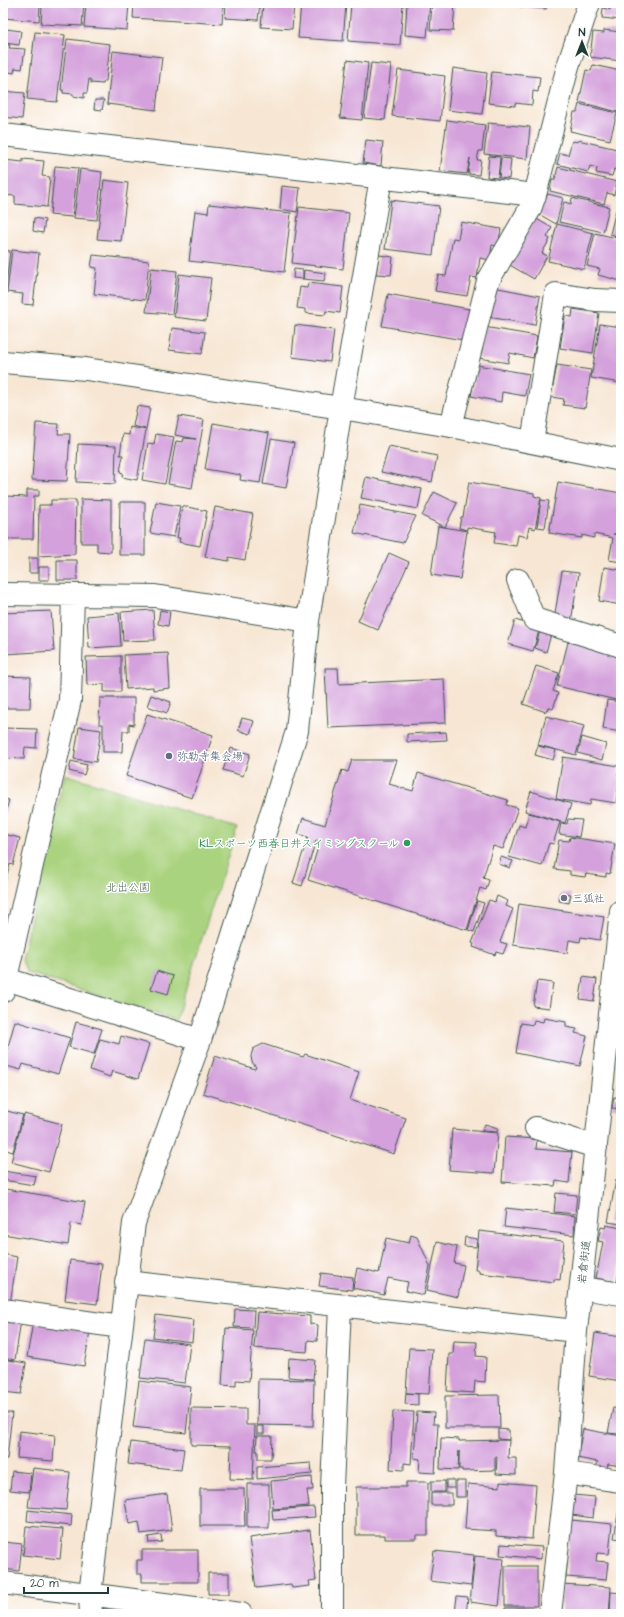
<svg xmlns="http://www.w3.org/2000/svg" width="624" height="1617" font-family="'Architects Daughter','Klee One',sans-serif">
<rect width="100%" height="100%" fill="#fff"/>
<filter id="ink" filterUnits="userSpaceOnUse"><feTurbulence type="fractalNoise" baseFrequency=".025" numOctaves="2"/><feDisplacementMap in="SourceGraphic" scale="8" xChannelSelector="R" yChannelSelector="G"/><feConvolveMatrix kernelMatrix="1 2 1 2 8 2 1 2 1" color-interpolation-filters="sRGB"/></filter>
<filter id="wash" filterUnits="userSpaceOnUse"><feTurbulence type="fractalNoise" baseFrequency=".012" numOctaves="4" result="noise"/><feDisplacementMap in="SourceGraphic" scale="16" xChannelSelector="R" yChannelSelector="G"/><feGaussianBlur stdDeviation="0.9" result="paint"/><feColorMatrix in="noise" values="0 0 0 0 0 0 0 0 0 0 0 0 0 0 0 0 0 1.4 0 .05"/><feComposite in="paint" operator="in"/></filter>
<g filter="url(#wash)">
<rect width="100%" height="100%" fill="#f7e6d3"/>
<!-- green -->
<path fill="#aad37f" stroke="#64885a" d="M65 774 237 828 176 1020 28 973 21 960Z"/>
<g id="blocks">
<!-- building -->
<path fill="#d4a1dc" d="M3 3H40L39 21 3 18Z
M42 3H84L82 26 41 24Z
M86 3H129L127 30 84 27Z
M134 3H223L222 24 133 18Z
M226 3H260L258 20 225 18Z
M263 3H294L292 29 261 27Z
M301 3H346L343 41 298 38Z
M351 3H403L400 45 348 41Z
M407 3H430L427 37 405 35Z
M432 3H455L453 31 430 30Z
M480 3H546V9Z
M611 3H621V20L602 18 603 8 610 10Z
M6 29 21 31 19 45 4 43Z
M604 30 621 32V61L590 57 593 32 604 33Z
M35 32 65 35 57 102 27 99Z
M67 39 110 44 106 81H104L103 84 91 83V80L89 79 87 93H84V98L73 96V94L63 93V90H61Z
M3 44 10 45 9 48 25 49 22 69 15 68 14 73 3 71Z
M113 51 162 57 156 110 107 104Z
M347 60 368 63 362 120 340 118Z
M371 63 391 65 385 120 364 118Z
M593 65 621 71V100L618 112 579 102 586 70 591 71Z
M453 68 487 73 482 114 448 110Z
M398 70 445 76 440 121 392 116Z
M492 72 540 77 538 92 533 91 532 105 515 103V106L488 103Z
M3 91 25 93 22 119 3 117Z
M95 100H104L102 110 94 109Z
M579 104 617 113 610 140 570 131 574 112H577Z
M447 120 485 125 482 151H479L477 160H481L479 175 468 174 470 158 467 174 440 171Z
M488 123 530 127 527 159 484 154Z
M366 140 383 142 381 166 363 163Z
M578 140 621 150 620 171 614 169 612 176 596 173 597 168 590 166 588 172 557 164 560 153 568 155 572 141 578 142Z
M489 156 500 157 498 178 487 177Z
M501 158 511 159 509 179 499 178Z
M23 159 44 161 42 176 50 177 47 207 15 204V196L3 195 4 160 23 162Z
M55 166 78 168 72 217 50 215Z
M558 167 617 182 614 195 607 193 604 204 550 191 552 179H555Z
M80 169 102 172 97 220 74 218Z
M104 180 128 183 121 241 97 239Z
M282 186 300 188 297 212 280 209Z
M548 194 563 198 556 224 537 213Z
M572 198 609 207 603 232 559 222 564 202 571 204Z
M391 200 439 206 433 255 385 249Z
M209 204 291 213 284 272 189 261 195 211 208 213Z
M299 207 349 213 343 269 292 263Z
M616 210 621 211V237L610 234Z
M34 218 45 220 43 233 33 231Z
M535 218 552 228 547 237 550 239 542 253 547 256 534 279 508 264Z
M461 222 501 229 498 246 492 245 490 260 480 258 477 278 471 277 467 296 435 291 438 275 446 276 453 238 458 239Z
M557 224 593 233 584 269 548 261Z
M595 233 621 239V281L598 275 600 269 587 266Z
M3 250 10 251 4 302H3Z
M12 250 39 253 33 305 22 304 23 294 7 292Z
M93 255 149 261 145 300 94 294 97 268 91 267Z
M379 255 393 257 391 275 376 274Z
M151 268 177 271 172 314 146 312Z
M294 269 303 270V279L293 278Z
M304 270 326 273 324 281 303 279Z
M179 274 211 278 206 321 174 317Z
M308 283 343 287 340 313 326 311 325 315 305 313V309L297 308 300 287 307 288Z
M493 287 540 296 535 325 488 317Z
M388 294 469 309 463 340 382 326Z
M573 309 599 313 593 353 560 348 565 316 572 317Z
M600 324 621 327V383L591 378Z
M295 325 334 330 330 362 292 357Z
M484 327 537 336 533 358 510 353 508 363 479 358Z
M172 328 205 332 202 354 169 350Z
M477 365 529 374 525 396 502 392 501 402 471 396Z
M557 365 591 370 585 408 563 405 564 399 551 397Z
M137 406 150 408 146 429 133 426Z
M179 416 204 420 192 488 168 484 176 441 183 442 184 438 196 439 175 435Z
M36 423 59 424 58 434H70L67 481 32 480Z
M213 423 269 433 260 483 240 480 241 475 205 469Z
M130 427 146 430 137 480 122 477 123 473 120 472 123 455H120L123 434 129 435Z
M156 434 174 437 165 484 142 480 148 443 154 444Z
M271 439 294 443 286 488 263 484Z
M78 444 116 446 115 484 76 482Z
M389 446 437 456 432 482 381 472Z
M366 477 422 489 418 509 361 498Z
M469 482 534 493V496L541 498 535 529 529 527 527 537 518 535 516 546 494 543 496 532 467 527V530L459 528 461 517H463Z
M558 482 621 493 620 534H613L621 535V562L609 560 613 538 594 534V538L582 535V538L549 533Z
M27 490H39V496H34L33 539H5V496L27 497Z
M434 492 457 503 445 527 422 516Z
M81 499 111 500V552L97 551V543H81Z
M51 500H76L75 554 38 556 39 505H51Z
M541 500 549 501 545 528 537 527Z
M120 502H145V555H119Z
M156 502 180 506 174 537 150 533Z
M360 505 416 516 403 543 354 533Z
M182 506 207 511 200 546 179 542 180 538H177Z
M215 507 253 514 245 560 229 557V561L205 557Z
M438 526 467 531 460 579 431 575Z
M389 553 409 562 378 630 358 621Z
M29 558H38V573H29Z
M57 560H77V580H57Z
M39 567H49V580H39Z
M604 567 621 570V605L599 601Z
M562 571 579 573 571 622 554 619Z
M153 610 155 640 123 641 121 612Z
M160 610 170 612 168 626 158 624Z
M51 611 54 651 5 654 3 613Z
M119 613 121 646 89 648 87 616Z
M515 620 540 627 533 651 508 644Z
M541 628 552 631 546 652 535 648Z
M571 639 577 640 576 644 621 655 620 701 557 686 568 642 570 643Z
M168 653 170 688 153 690V687L126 689 124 655Z
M121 656V692H104V684L87 685 86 657Z
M536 666 559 673 553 691 558 693 553 709 548 707 546 712 523 704Z
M325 668H338L339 684 444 679 446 723 328 728Z
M3 676 31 677 30 708H3Z
M151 695 171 702 167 713 147 706Z
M100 698H134V725L129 724V731H123L122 752H103V724H99Z
M607 700 621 702V732L603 729Z
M147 714 213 735 192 798 126 776Z
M546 716 584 726 576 755 538 745Z
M242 718 254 721 250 734 238 730Z
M79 727 101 730 96 762 74 759Z
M3 728 37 729 36 748 25 747 24 759 3 758Z
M446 732 447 740 407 742V734Z
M582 737 606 744 602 760 578 753Z
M538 746 556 750 553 760 535 755Z
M231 748 250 754 243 776 223 770Z
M563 757 619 766 618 775H620L616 803 591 799 590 805 556 799Z
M352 760H397L389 784 413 791 418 773 508 800 506 805 518 808 503 849 493 846 483 878 489 880 486 890 480 888 467 930 308 880 320 841 316 840 302 886 293 883 308 837 298 834 303 818 325 825 342 770 348 772Z
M71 761 87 765 84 775 69 771Z
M531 791 571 804 565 823 525 811Z
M3 799 9 800 4 818H3Z
M529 813 560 822 553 844 549 843 542 866 509 857 519 825 525 827Z
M568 819 582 820 579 837 559 834 561 823 567 824Z
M3 834 20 838 13 865 10 864 5 882H3Z
M570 837 615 844 610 874 606 873V877L586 874 585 877 570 875V871L554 869 559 840 569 841Z
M501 857 513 861 510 868 499 864Z
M560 893 571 894 569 903 559 901Z
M497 896 508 901 506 906 513 909 500 942 507 944 503 954 496 952 495 955 473 947 474 944 472 943 489 900 495 902Z
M477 901 484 903 474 932 468 930Z
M519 904 604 917 600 940 581 937 580 942 569 940 567 953 513 945Z
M157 971 173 976 168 994 151 989Z
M583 977 597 979 594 1001 580 999Z
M537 981 553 983 549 1008 533 1006Z
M544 1018 566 1022V1027L577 1029 575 1033 587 1036 580 1066 516 1053 521 1023 533 1025 534 1020 543 1022Z
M15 1021 70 1038 58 1074 23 1064 21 1070 3 1065Z
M76 1022 102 1029 94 1054 69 1047Z
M121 1036 149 1044 138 1079 112 1071 110 1077 90 1070 100 1039 119 1044Z
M263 1044 303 1057 305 1054 359 1072 350 1100 406 1118 394 1154 203 1093 215 1056 255 1069 256 1067 252 1062 251 1056 253 1049Z
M614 1097 621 1098V1109L612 1108Z
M3 1110 23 1115 13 1152 3 1149Z
M24 1114 62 1124 49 1172 11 1162Z
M485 1124 498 1128 497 1132 482 1131Z
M452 1129 498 1133 494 1173 449 1170Z
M505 1137 537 1139 536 1149 572 1152 569 1183 556 1181 555 1186 502 1182Z
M3 1171 36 1176 34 1185 3 1180Z
M616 1180 621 1181V1224L608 1222Z
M5 1189 85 1202 81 1225 71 1223 68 1245 3 1234Z
M556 1193 577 1195 575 1214 554 1212Z
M506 1208 575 1216 574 1235 504 1227Z
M606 1225 621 1228V1261L617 1282 596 1278 603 1242 598 1241 601 1227 605 1228Z
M479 1231 564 1241 560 1280 554 1279V1282L479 1273V1270H475Z
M411 1235 417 1237 430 1266 424 1295 406 1291 408 1282 388 1278 384 1295 353 1288 357 1268 379 1273 386 1238 409 1243Z
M465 1237 477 1239 476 1247 464 1246Z
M437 1242 457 1247 454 1263 464 1265 458 1297 427 1290Z
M3 1254 17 1257 10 1304 3 1303Z
M70 1260 102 1264 97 1304 65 1300Z
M321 1273 353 1277 352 1290 319 1286Z
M235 1309 254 1310 253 1328 234 1327Z
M257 1312 310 1316V1324L318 1325 317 1341 308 1340 307 1352 254 1348Z
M156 1315 194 1320 192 1342 153 1337Z
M3 1317 21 1320 15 1360 3 1358Z
M33 1322 90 1331 84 1366 27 1357Z
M226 1328 253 1330 249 1381 236 1380V1386L222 1385Z
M595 1333 621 1337V1381L589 1376Z
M145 1338 190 1344 185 1383 140 1378Z
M454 1341 477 1342 476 1356 486 1357 485 1382 475 1381 474 1393 447 1391 449 1354H453Z
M409 1348 432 1349 429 1394 406 1393Z
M289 1358 315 1360 313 1379 288 1377Z
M3 1359 26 1363 21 1394 3 1392Z
M258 1379 314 1380 313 1426 257 1425Z
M139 1381 191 1387 186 1433 133 1427Z
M406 1393 418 1394V1405L405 1404Z
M499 1395 500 1428H445V1396Z
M191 1408 246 1409V1425H255L253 1480 230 1479 231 1446 191 1445Z
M613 1408 621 1409 619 1434 608 1433Z
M393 1411 414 1412 411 1464 404 1463V1470L390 1469Z
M417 1412 434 1413 433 1424H438L435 1473 419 1472 420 1459 414 1458Z
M3 1413H12L7 1459H3Z
M257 1426H264V1434H257Z
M498 1429 509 1430V1440L498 1439Z
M583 1429 621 1436V1466L608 1464 607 1469 596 1467 598 1462 577 1458Z
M19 1431 55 1435 53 1461 17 1458Z
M257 1436H272L271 1459H258V1451H256Z
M441 1438 459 1439V1441L509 1440 508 1458H516V1475L496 1474 497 1457H495V1470L462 1471V1469H459V1451L458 1470 440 1469Z
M131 1442 184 1449 181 1470 128 1464Z
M311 1463 312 1474 257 1479V1467Z
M33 1468 70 1472 66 1510 28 1507Z
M12 1471 31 1473 29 1492 10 1490Z
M312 1477 313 1490H307L309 1506 273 1509 271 1481Z
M446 1480H454V1488H446Z
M431 1481H445V1492H431Z
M456 1481H465V1497H456Z
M406 1482H428V1535H416V1539H385V1535H356V1487H406Z
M500 1482 536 1485 532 1539 496 1536V1531L465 1529 468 1484 500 1487Z
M247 1484H269V1528H247Z
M200 1489H244L245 1526H200Z
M431 1493H452V1505H431Z
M167 1494 172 1530 141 1534 139 1522 129 1524 125 1500Z
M574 1495 595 1497 593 1518 572 1515Z
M620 1502H621V1539L614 1538Z
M314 1507 315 1517 273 1520 272 1510Z
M28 1510 72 1515 71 1526 27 1521Z
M571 1520 612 1524 609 1554 597 1553 596 1561 608 1562 606 1580 566 1577Z
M26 1526 63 1529 60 1559 23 1555Z
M310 1530 316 1580 309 1581 310 1586 292 1588 291 1584 256 1588 249 1538Z
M161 1535 162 1542 149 1543 148 1537Z
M4 1542 22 1544 19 1571 3 1569Z
M501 1544 542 1547 541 1559 500 1555Z
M142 1550H198V1582H142V1574H137V1560H142Z
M434 1551 474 1555 471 1586 430 1581Z
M475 1556 504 1559 499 1606 470 1602Z
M505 1566H537V1606H505Z
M208 1573H229V1594H208Z
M562 1584 611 1587 609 1614H561Z
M611 1592 621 1593V1614H610Z
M457 1596 468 1597 466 1614 455 1613Z
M505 1608H526V1614H505Z"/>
</g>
</g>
<g filter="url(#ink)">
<use href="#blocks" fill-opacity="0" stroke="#3f564c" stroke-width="1"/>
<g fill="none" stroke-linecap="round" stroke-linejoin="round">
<!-- minor casing -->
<g stroke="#3f564c" stroke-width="24">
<path id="minor" d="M3 135 535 195 568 66 589 3
M3 362 86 369 341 408 451 426 621 460
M451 426 488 281 530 209 535 195
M532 442 556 294 595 300 621 301
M518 580 534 619 621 646
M3 594 155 596 308 621
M3 978 200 1040
M3 991 70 700 73 595
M536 1128 596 1147
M126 1282 576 1331
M581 1288 621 1294
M3 1310 121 1327
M566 1473 621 1481
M3 1583 241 1614
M91 1614 90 1595 134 1223 200 1040 297 731 308 621 341 408 381 178
M332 1614V1487L340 1307
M550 1614 566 1473 576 1331 621 911"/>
</g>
<!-- minor -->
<use href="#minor" stroke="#fff" stroke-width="22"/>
</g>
</g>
<!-- markers -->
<circle fill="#5c6f8a" stroke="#fff" stroke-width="1.5" cx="169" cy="756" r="4"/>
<circle fill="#2e9e5b" stroke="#fff" stroke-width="1.5" cx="407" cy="843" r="4"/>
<circle fill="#6b7280" stroke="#fff" stroke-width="1.5" cx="564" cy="898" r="4"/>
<g text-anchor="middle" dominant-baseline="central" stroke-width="3" stroke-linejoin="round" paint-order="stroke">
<!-- service labels -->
<g font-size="11" fill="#4e5e75" stroke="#fff" text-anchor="start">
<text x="177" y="756">弥勒寺集会場</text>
</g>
<!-- leisure labels -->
<g font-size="11" fill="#27864d" stroke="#fff" text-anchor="end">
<text x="399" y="843">KLスポーツ西春日井スイミングスクール</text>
</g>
<!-- park labels -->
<g font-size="11" fill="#426247" stroke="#fff">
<text x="128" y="887">北出公園</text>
</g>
<!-- worship labels -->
<g font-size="11" fill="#5b616d" stroke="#fff" text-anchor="start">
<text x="572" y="898">三狐社</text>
</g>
<!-- street labels -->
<g font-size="11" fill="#1f3d34" stroke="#fff">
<text transform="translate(584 1262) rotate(-84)">岩倉街道</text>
</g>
</g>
<!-- margin -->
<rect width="624" height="1617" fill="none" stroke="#fff" stroke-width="16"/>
<!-- north arrow -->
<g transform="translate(582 42)" stroke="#ffffff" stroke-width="3" paint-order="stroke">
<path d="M0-3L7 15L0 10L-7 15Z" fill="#1f3d34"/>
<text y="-6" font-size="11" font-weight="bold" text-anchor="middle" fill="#1f3d34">N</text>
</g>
<!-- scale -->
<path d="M24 1587v6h84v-6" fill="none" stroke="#1f3d34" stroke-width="2"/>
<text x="30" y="1587" font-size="12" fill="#1f3d34" stroke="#ffffff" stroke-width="3" paint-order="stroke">20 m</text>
</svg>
